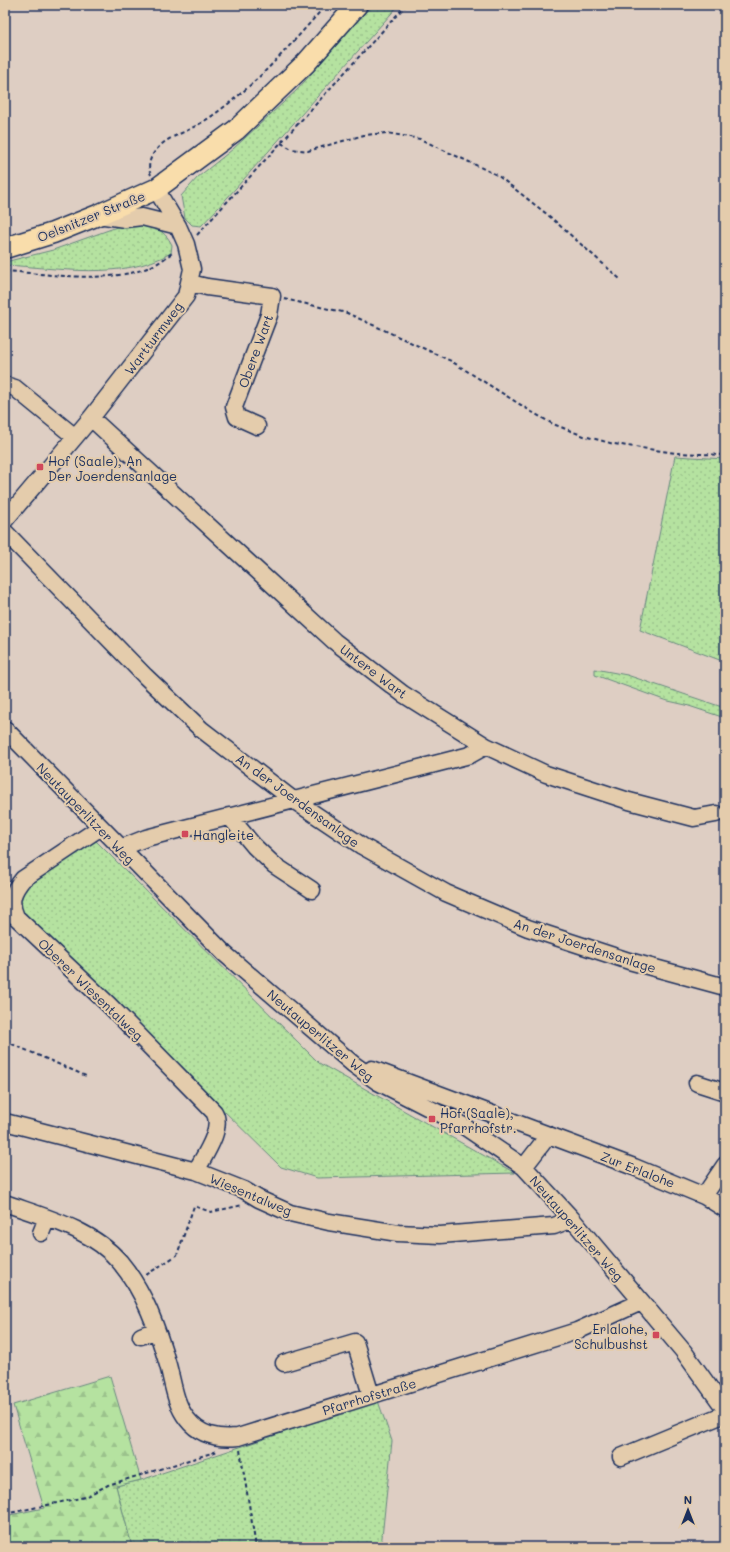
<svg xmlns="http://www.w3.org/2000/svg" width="730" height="1552" font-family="Mali,sans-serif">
<defs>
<pattern id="grass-dots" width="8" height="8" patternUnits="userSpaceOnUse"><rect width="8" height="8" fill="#b5e2a0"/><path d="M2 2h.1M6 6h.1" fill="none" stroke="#9bc28c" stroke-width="1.8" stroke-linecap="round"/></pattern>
<pattern id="forest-firs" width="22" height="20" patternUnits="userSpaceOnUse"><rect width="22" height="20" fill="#b5e2a0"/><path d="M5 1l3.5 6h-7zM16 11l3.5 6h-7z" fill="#9bc28c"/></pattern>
</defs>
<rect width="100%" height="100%" fill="#decec3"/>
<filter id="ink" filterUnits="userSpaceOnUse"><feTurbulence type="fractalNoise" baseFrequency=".025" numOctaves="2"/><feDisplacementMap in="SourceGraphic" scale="8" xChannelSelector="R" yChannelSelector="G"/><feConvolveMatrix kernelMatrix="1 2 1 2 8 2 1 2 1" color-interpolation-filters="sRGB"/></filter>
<g filter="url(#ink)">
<!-- grass -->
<path fill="url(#grass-dots)" stroke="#68887f" d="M372 5H399L219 207 201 226 192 225 185 218 181 196 198 177 233 149 297 90Z
M134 223C151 226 164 228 172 245L171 253C121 281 59 268 5 265V262L53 250 117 227Z
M675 456 725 459V662L640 630Z
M595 669 627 675 725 708V718L686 705 664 700 595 675Z
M93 838 319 1063 515 1173 317 1178 281 1167 21 911 18 887Z
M378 1401 392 1441 381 1547H132L116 1486 141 1480Z"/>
<!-- forest -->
<path fill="url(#forest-firs)" stroke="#68887f" d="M110 1376 141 1480 116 1486 132 1547H5V1516L44 1508 13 1405Z"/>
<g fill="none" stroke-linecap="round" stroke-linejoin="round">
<!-- minor casing -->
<g stroke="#1b2f5e" stroke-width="19">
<path id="minor" d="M98 215 125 219 142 217 178 226
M190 283 207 287 272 296 269 315 234 407 237 417 257 426
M5 385 15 388 75 437
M91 418 334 641 403 694 486 746 546 774 629 801 694 818 716 814
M5 520 91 418 186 296 192 269 186 244 178 226 156 189
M5 532 145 676 201 729 292 799 362 846 446 893 528 928 629 961 725 987
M5 729 225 954 353 1064 378 1082 462 1125 524 1167 572 1219 684 1352 725 1409
M229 816 254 846 274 865 312 890
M101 827 23 879C12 892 9 902 16 917L109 1005 214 1112C224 1128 204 1156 196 1171
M121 848 146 838 470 755 486 746
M372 1069 634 1167 704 1196 725 1209
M697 1083 725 1092
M5 1122 196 1171 244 1190 259 1199 290 1213 329 1222 398 1233 440 1235 554 1226 572 1219
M524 1167 548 1136
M704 1196 725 1165
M5 1203C44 1217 92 1229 120 1262 145 1292 157 1328 168 1365 173 1383 175 1404 187 1419 200 1436 218 1439 238 1437L577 1331 641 1302
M41 1233 47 1218
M141 1336 156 1330
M284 1363 355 1342 371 1395
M621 1457 725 1414"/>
</g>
<!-- major casing -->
<g stroke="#1b2f5e" stroke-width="23">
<path id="major" d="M5 248 53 233 98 215 156 189 236 130 306 63 357 5"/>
</g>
<!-- path -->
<path stroke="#1b2f5e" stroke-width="2" stroke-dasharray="4 3" stroke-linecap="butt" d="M281 143 292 149 308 151 364 135 387 133 420 139 497 175 548 215 620 279
M151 175C147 166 150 157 156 150 164 140 175 136 186 131 198 125 210 118 220 110 260 81 293 42 326 5
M197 235 406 5
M5 271C49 274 114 285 154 265 161 262 167 256 174 252
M284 299 347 313 451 361 532 412 553 424 584 436 614 444 676 453 725 455
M5 1041 86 1076
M146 1275 177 1255 194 1206 211 1212 243 1205
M240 1450 256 1547
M5 1514 85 1497 108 1485 218 1451"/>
<!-- minor -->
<use href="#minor" stroke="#e4ccac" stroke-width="16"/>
<!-- major -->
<use href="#major" stroke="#f9ddab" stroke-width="20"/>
</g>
</g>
<!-- markers -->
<g fill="#d1495b" stroke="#e4ccac" stroke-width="1.5">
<rect x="36" y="463" width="8" height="8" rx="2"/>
<rect x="181" y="830" width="8" height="8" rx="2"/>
<rect x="428" y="1115" width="8" height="8" rx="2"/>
<rect x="652" y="1331" width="8" height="8" rx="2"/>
</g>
<g text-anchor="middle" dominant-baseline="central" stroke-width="4" stroke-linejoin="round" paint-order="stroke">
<!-- street labels -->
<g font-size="13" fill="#1b2f5e" stroke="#e4ccac">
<text transform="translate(91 216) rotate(-22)">Oelsnitzer Straße</text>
<text transform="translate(153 338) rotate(-53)">Wartturmweg</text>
<text transform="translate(255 351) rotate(-70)">Obere Wart</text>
<text transform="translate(374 671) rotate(37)">Untere Wart</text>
<text transform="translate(298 800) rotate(36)">An der Joerdensanlage</text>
<text transform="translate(86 813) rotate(46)">Neutauperlitzer Weg</text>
<text transform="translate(585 945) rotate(18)">An der Joerdensanlage</text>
<text transform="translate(91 989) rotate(44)">Oberer Wiesentalweg</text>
<text transform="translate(321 1035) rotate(40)">Neutauperlitzer Weg</text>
<text transform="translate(638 1169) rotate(21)">Zur Erlalohe</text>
<text transform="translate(251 1194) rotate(23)">Wiesentalweg</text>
<text transform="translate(577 1228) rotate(49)">Neutauperlitzer Weg</text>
<text transform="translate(369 1396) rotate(-17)">Pfarrhofstraße</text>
</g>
<!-- poi labels -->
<g font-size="13" fill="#1b2f5e" stroke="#e4ccac" text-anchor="start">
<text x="48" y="460">Hof (Saale), An<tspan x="48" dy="15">Der Joerdensanlage</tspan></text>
<text x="193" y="834">Hangleite</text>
<text x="440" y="1112">Hof (Saale),<tspan x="440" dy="15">Pfarrhofstr.</tspan></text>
<text x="648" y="1328" text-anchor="end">Erlalohe,<tspan x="648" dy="15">Schulbushst</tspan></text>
</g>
</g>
<!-- margin -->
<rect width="730" height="1552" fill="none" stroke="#e4ccac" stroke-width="20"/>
<rect x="10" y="10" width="710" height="1532" fill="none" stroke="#1b2f5e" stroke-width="1.5" filter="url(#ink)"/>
<!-- north arrow -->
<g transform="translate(688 1510)" stroke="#e4ccac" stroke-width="3" paint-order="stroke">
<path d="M0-3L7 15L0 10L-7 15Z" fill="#1b2f5e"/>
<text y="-6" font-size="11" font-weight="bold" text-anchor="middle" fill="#1b2f5e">N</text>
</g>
</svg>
